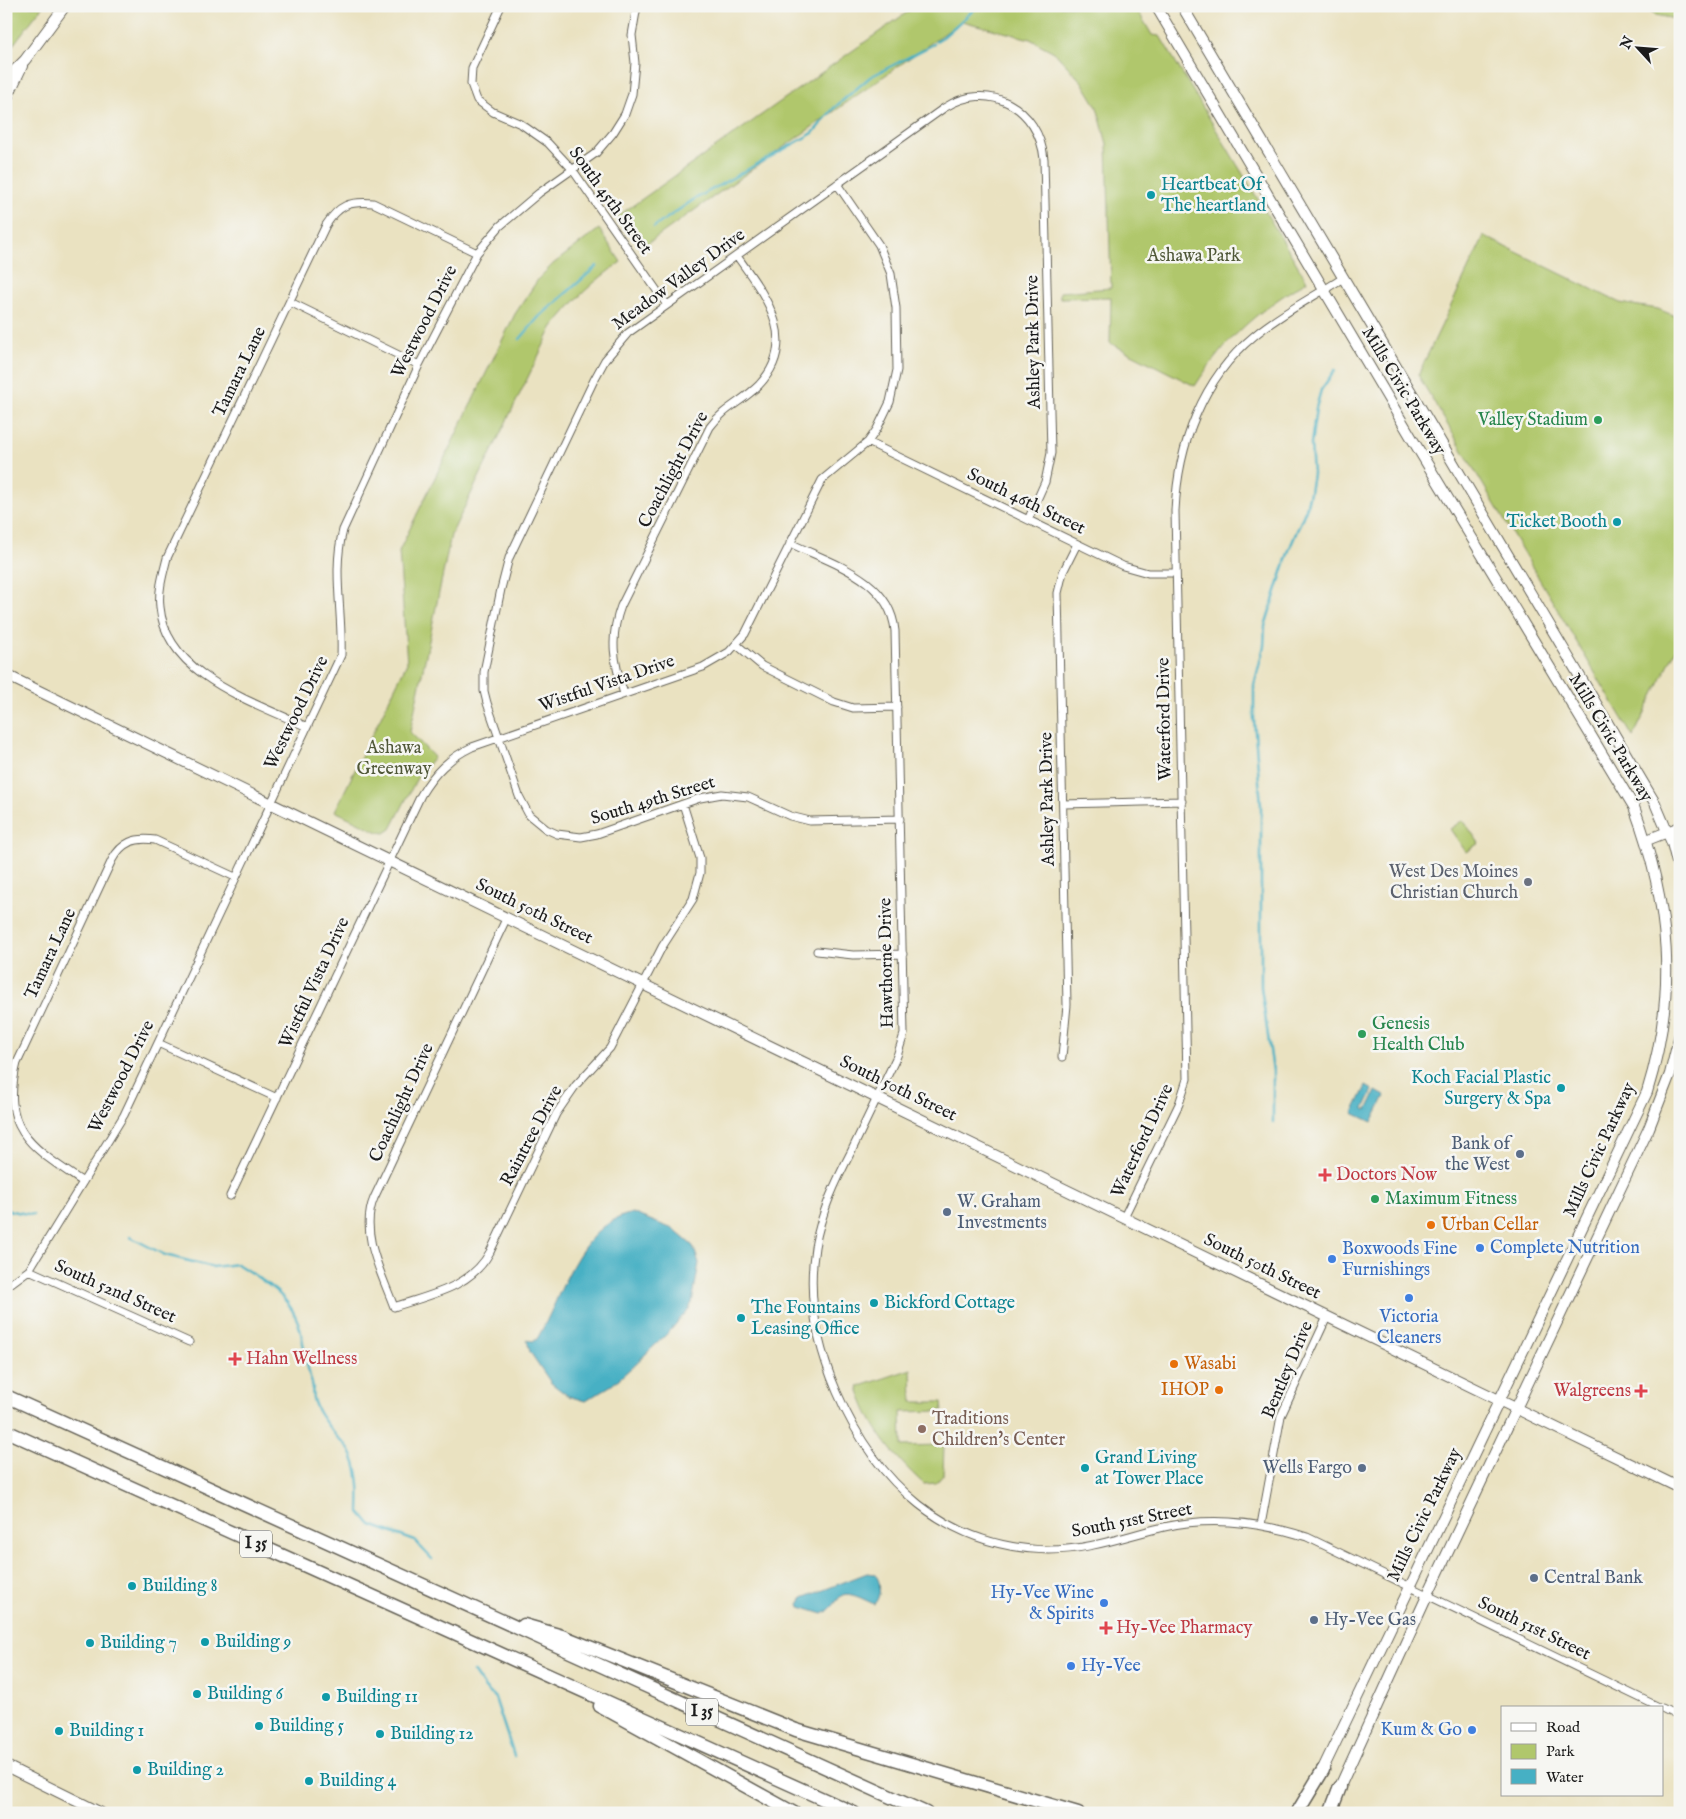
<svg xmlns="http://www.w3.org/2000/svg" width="1686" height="1819" font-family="'IM FELL English',serif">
<rect width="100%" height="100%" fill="#f6f6f2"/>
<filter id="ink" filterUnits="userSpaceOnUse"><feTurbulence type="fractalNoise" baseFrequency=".02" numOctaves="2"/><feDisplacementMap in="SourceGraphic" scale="10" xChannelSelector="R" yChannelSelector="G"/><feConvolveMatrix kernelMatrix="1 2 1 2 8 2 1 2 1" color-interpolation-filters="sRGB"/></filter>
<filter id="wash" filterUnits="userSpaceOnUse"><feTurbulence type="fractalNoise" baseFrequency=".0096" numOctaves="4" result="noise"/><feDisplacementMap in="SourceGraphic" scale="20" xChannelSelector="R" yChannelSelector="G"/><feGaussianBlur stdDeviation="1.12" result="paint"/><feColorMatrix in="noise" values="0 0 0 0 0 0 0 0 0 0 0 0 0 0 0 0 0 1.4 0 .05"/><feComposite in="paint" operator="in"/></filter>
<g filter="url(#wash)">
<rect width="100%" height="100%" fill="#eae2c1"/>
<!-- green -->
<path fill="#b0c76c" stroke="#667244" d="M6 6H43L6 54Z
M916 6H1135L1152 35 1160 36 1307 281C1258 310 1226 338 1195 386L1110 343 1111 297 1060 298V292L1111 288 1107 144 1097 107 1082 82 1054 52 1030 39 962 21 641 248 618 216Z
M1640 6H1680V20L1655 15Z
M599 229 621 262C592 282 574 300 552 328L451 535 410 732 434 757 417 778 391 829 385 833 378 832 335 811 407 663 399 551 515 314 539 278 553 264Z
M1484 236 1620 303 1658 309 1680 318V641L1633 737 1418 375Z
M1463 820 1479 843 1466 852 1450 829Z
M911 1369 912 1402H942L943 1411 901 1412 902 1446 944 1445 943 1475 936 1483 924 1484C894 1457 869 1426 858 1387Z"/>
<!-- water -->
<path fill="#46b0c4" stroke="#316670" d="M1366 1086 1373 1090 1364 1109 1367 1110 1376 1091 1385 1096 1372 1122 1353 1113Z
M632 1213 673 1229 693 1246 699 1263 692 1303 688 1310 669 1332 631 1368 612 1385 585 1401 568 1396 551 1383 530 1352 527 1340 533 1341 537 1339C563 1295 576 1227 632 1213Z
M867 1573 874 1574C882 1579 881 1598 874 1604 866 1601 847 1589 840 1597 834 1604 831 1610 823 1614L800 1607 799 1604 803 1598Z"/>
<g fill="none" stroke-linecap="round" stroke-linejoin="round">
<!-- stream -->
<path stroke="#46b0c4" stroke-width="2.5" d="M936 41 943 37 978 6
M654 227 693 200 813 133 834 108 870 77 934 44
M520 339 538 318 597 266
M1273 1122V1071L1261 987V805L1254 720V685L1264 646 1265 626 1289 550 1306 509 1310 492 1313 474 1311 444 1316 408 1321 390 1335 370
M6 1210 33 1215
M130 1237 165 1255 213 1267 237 1264C266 1282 294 1298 301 1333 305 1351 307 1370 313 1387 309 1405 326 1423 337 1437 341 1441 348 1445 350 1451 360 1470 360 1490 359 1511L371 1525 415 1541 432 1559
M473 1671 485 1688 495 1698 514 1756"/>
</g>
</g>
<g filter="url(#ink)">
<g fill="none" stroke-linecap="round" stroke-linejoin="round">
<!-- street casing -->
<g stroke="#646156" stroke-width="9">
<path id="street" d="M501 6 472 68 471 84 477 100 493 112 521 124 548 143 572 169 667 305
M290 302 419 365
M868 442 1123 566 1148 573H1176
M790 543C830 563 890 578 895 631L904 1034 897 1056C882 1087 867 1119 852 1150 836 1181 821 1212 815 1247 807 1297 817 1346 837 1392 876 1483 946 1548 1049 1550 1090 1550 1125 1536 1164 1527 1212 1516 1260 1522 1307 1537L1661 1708
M737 645 762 666 834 702 853 708 897 707
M624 694C614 663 609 638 621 606L710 427C725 407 742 402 759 385 801 340 764 294 737 256
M307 727C254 702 166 675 160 607 158 590 163 574 167 558L326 225C339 205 349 201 373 203L477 253
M1063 804 1182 801
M900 819 810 821 790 816 748 797 722 794 700 798 597 834 581 837 557 834 546 829 529 815 519 796 487 703 484 691V672L501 589 509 558 594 380 605 360 628 333 944 108C989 79 1039 108 1044 159L1051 453 1045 482 1028 520
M507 917 374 1198C359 1233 382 1274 394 1307 429 1295 471 1288 490 1252L556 1114 576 1085 610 1048 662 947 693 899 700 873V858L683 804
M817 951 853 955 903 954
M158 1043 277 1098
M1062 1057 1067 1005 1058 593 1063 572 1077 544
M83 1182C33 1148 0 1131 17 1063L112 860C122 842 135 837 155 840L235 877
M230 1196 421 795C434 773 449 758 472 747L703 667 729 652 745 634 822 480 868 442 877 429 890 402 897 370 896 308 891 274 879 245 837 184
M1124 1217 1179 1104 1187 1079 1175 511C1178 445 1202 379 1254 336 1281 313 1314 297 1343 278
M29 1270 189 1342
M6 1287 29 1270 124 1115 341 655C343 613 332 571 343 530L419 365 477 253 500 226 539 193 596 153 613 133 625 114 632 94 635 63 632 35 637 6
M1261 1525 1281 1416 1327 1317
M1662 1708 1680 1717"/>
</g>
<!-- secondary casing -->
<g stroke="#646156" stroke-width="12">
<path id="secondary" d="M1156 6 1420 452 1634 807C1670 904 1678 992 1647 1092L1320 1775
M1182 6 1655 803 1672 843 1680 874
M6 79 25 60 65 6
M6 100 22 66
M6 675 1680 1488
M1647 840 1680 827
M6 1766 101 1813
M1337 1793 1428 1594 1649 1128 1670 1074 1680 1034"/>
</g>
<!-- highway casing -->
<g stroke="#646156" stroke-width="15">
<path id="highway" d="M6 1396 926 1813
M6 1431 854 1813
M524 1625 562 1636 796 1730 1078 1813
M600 1706 794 1813
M1297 1813 1323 1770
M1330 1813 1340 1787"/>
</g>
<!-- street -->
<use href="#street" stroke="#fff" stroke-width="7"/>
<!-- secondary -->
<use href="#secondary" stroke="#fff" stroke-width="10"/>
<!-- highway -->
<use href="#highway" stroke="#fff" stroke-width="12"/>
</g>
</g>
<!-- markers -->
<g fill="#0f9aa8" stroke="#f6f6f2" stroke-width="2">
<circle cx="1151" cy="195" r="5"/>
<circle cx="1617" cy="522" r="5"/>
<circle cx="1561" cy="1088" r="5"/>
<circle cx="874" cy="1303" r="5"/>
<circle cx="741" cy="1318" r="5"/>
<circle cx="1085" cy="1468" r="5"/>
<circle cx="132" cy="1586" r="5"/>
<circle cx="205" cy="1642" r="5"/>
<circle cx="90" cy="1643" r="5"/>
<circle cx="197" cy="1694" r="5"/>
<circle cx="326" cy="1697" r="5"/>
<circle cx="259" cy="1726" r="5"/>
<circle cx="59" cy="1731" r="5"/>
<circle cx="380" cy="1734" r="5"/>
<circle cx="137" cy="1770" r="5"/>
<circle cx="309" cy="1781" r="5"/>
</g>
<g fill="#2e9e5b" stroke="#f6f6f2" stroke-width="2">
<circle cx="1598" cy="420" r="5"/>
<circle cx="1362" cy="1034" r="5"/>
<circle cx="1375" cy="1199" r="5"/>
</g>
<circle fill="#6b7280" stroke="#f6f6f2" stroke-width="2" cx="1528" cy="882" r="5"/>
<g fill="#5c6f8a" stroke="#f6f6f2" stroke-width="2">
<circle cx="1520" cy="1154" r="5"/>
<circle cx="947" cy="1212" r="5"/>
<circle cx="1362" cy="1468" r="5"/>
<circle cx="1534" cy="1578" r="5"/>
<circle cx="1314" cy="1620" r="5"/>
</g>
<g fill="#e0444e" stroke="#f6f6f2" stroke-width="2">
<path d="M1322.5 1167.5h5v5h5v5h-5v5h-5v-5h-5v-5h5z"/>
<path d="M232.5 1351.5h5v5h5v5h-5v5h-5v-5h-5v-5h5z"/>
<path d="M1638.5 1383.5h5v5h5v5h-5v5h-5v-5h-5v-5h5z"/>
<path d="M1103.5 1620.5h5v5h5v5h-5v5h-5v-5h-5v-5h5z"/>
</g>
<g fill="#e8710a" stroke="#f6f6f2" stroke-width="2">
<circle cx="1431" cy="1225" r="5"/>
<circle cx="1174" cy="1364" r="5"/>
<circle cx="1219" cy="1390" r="5"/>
</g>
<g fill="#3f7fe0" stroke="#f6f6f2" stroke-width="2">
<circle cx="1480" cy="1248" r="5"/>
<circle cx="1332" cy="1259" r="5"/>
<circle cx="1409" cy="1298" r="5"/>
<circle cx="1104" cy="1603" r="5"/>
<circle cx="1071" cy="1666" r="5"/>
<circle cx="1472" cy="1730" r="5"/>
</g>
<circle fill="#8d6e63" stroke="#f6f6f2" stroke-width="2" cx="922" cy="1429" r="5"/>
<g text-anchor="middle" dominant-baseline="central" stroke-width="5" stroke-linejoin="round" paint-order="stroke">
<!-- shield labels -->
<g fill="#f6f6f2" stroke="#5d5d5c" stroke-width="1">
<rect x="240" y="1530.5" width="32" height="27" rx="4"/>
<rect x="686" y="1698.5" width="32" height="27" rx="4"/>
</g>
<g font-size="16" font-weight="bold" fill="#1c1c1c">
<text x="256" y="1544">I 35</text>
<text x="702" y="1712">I 35</text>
</g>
<!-- culture labels -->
<g font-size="18" fill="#0d838f" stroke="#f6f6f2" text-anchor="start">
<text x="1161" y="185">Heartbeat Of<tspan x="1161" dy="21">The heartland</tspan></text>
<text x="1607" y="522" text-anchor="end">Ticket Booth</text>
<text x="1551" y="1078" text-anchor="end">Koch Facial Plastic<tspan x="1551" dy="21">Surgery &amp; Spa</tspan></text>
<text x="884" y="1303">Bickford Cottage</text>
<text x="751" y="1308">The Fountains<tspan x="751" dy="21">Leasing Office</tspan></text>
<text x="1095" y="1458">Grand Living<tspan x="1095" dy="21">at Tower Place</tspan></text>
<text x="142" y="1586">Building 8</text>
<text x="215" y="1642">Building 9</text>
<text x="100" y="1643">Building 7</text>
<text x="207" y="1694">Building 6</text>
<text x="336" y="1697">Building 11</text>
<text x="269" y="1726">Building 5</text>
<text x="69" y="1731">Building 1</text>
<text x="390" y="1734">Building 12</text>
<text x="147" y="1770">Building 2</text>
<text x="319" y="1781">Building 4</text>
</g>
<!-- street labels -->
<g font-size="18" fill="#1c1c1c" stroke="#f6f6f2">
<text transform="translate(610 201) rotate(54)">South 45th Street</text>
<text transform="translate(679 280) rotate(-36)">Meadow Valley Drive</text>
<text transform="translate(425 322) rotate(-63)">Westwood Drive</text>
<text transform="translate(1034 342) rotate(-91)">Ashley Park Drive</text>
<text transform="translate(240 372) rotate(-64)">Tamara Lane</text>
<text transform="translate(1403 391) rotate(59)">Mills Civic Parkway</text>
<text transform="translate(674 470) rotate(-62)">Coachlight Drive</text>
<text transform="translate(1026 502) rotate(26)">South 46th Street</text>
<text transform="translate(607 684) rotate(-19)">Wistful Vista Drive</text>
<text transform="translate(297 713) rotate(-64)">Westwood Drive</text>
<text transform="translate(1165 719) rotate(-91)">Waterford Drive</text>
<text transform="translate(1610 738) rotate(59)">Mills Civic Parkway</text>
<text transform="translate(1048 799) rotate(-91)">Ashley Park Drive</text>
<text transform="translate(653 801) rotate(-17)">South 49th Street</text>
<text transform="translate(534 912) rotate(26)">South 50th Street</text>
<text transform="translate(51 954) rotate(-65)">Tamara Lane</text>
<text transform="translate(887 963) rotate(-91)">Hawthorne Drive</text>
<text transform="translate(315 983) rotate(-65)">Wistful Vista Drive</text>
<text transform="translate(122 1077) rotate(-63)">Westwood Drive</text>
<text transform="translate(898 1089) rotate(26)">South 50th Street</text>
<text transform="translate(402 1103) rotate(-65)">Coachlight Drive</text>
<text transform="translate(532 1136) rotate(-62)">Raintree Drive</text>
<text transform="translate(1143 1141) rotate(-65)">Waterford Drive</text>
<text transform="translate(1600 1150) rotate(-65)">Mills Civic Parkway</text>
<text transform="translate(1262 1267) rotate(26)">South 50th Street</text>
<text transform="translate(115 1292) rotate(24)">South 52nd Street</text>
<text transform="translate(1288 1370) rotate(-67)">Bentley Drive</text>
<text transform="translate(1425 1515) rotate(-64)">Mills Civic Parkway</text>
<text transform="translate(1132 1521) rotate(-11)">South 51st Street</text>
<text transform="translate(1534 1629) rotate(26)">South 51st Street</text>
</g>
<!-- park labels -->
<g font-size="18" fill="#505838" stroke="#f6f6f2">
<text x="1194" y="256">Ashawa Park</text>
<text x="394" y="748">Ashawa<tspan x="394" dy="21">Greenway</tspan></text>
</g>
<!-- leisure labels -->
<g font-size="18" fill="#27864d" stroke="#f6f6f2" text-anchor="start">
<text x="1588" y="420" text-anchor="end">Valley Stadium</text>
<text x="1372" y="1024">Genesis<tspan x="1372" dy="21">Health Club</tspan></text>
<text x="1385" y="1199">Maximum Fitness</text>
</g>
<!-- worship labels -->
<g font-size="18" fill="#5b616d" stroke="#f6f6f2" text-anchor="end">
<text x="1518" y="872">West Des Moines<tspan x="1518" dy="21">Christian Church</tspan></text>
</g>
<!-- service labels -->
<g font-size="18" fill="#4e5e75" stroke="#f6f6f2" text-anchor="start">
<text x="1510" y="1144" text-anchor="end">Bank of<tspan x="1510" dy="21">the West</tspan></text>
<text x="957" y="1202">W. Graham<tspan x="957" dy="21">Investments</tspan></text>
<text x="1352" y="1468" text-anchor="end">Wells Fargo</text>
<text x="1544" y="1578">Central Bank</text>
<text x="1324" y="1620">Hy-Vee Gas</text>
</g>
<!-- health labels -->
<g font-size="18" fill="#be3a42" stroke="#f6f6f2" text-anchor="start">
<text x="1336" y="1175">Doctors Now</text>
<text x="246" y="1359">Hahn Wellness</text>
<text x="1631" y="1391" text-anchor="end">Walgreens</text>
<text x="1116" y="1628">Hy-Vee Pharmacy</text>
</g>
<!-- food labels -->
<g font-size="18" fill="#c56008" stroke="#f6f6f2" text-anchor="start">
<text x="1441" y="1225">Urban Cellar</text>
<text x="1184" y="1364">Wasabi</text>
<text x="1209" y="1390" text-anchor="end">IHOP</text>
</g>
<!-- shop labels -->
<g font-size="18" fill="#366cbe" stroke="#f6f6f2" text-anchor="start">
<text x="1490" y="1248">Complete Nutrition</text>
<text x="1342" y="1249">Boxwoods Fine<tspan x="1342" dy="21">Furnishings</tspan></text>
<text x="1409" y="1317" text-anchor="middle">Victoria<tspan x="1409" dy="21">Cleaners</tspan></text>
<text x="1094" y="1593" text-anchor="end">Hy-Vee Wine<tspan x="1094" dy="21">&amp; Spirits</tspan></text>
<text x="1081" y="1666">Hy-Vee</text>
<text x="1462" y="1730" text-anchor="end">Kum &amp; Go</text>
</g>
<!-- education labels -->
<g font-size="18" fill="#785e54" stroke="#f6f6f2" text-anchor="start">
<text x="932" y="1419">Traditions<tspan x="932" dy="21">Children's Center</tspan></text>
</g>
</g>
<!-- margin -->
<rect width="1686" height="1819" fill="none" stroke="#f6f6f2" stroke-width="25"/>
<!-- legend -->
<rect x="1501" y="1706" width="162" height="90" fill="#f6f6f2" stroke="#9f9f9c"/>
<rect x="1511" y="1723" width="25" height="8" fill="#ffffff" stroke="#9f9f9c"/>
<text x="1546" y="1732" font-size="15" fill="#1c1c1c">Road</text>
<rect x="1511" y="1744" width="25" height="15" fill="#b0c76c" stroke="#9f9f9c"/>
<text x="1546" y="1756" font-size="15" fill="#1c1c1c">Park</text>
<rect x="1511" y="1769" width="25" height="15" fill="#46b0c4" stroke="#9f9f9c"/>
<text x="1546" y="1782" font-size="15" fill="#1c1c1c">Water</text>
<!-- north arrow -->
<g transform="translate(1638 48) rotate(296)" stroke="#f6f6f2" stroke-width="4" paint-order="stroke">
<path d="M0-4L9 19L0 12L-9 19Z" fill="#1c1c1c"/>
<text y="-8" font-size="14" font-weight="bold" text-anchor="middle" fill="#1c1c1c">N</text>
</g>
</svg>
